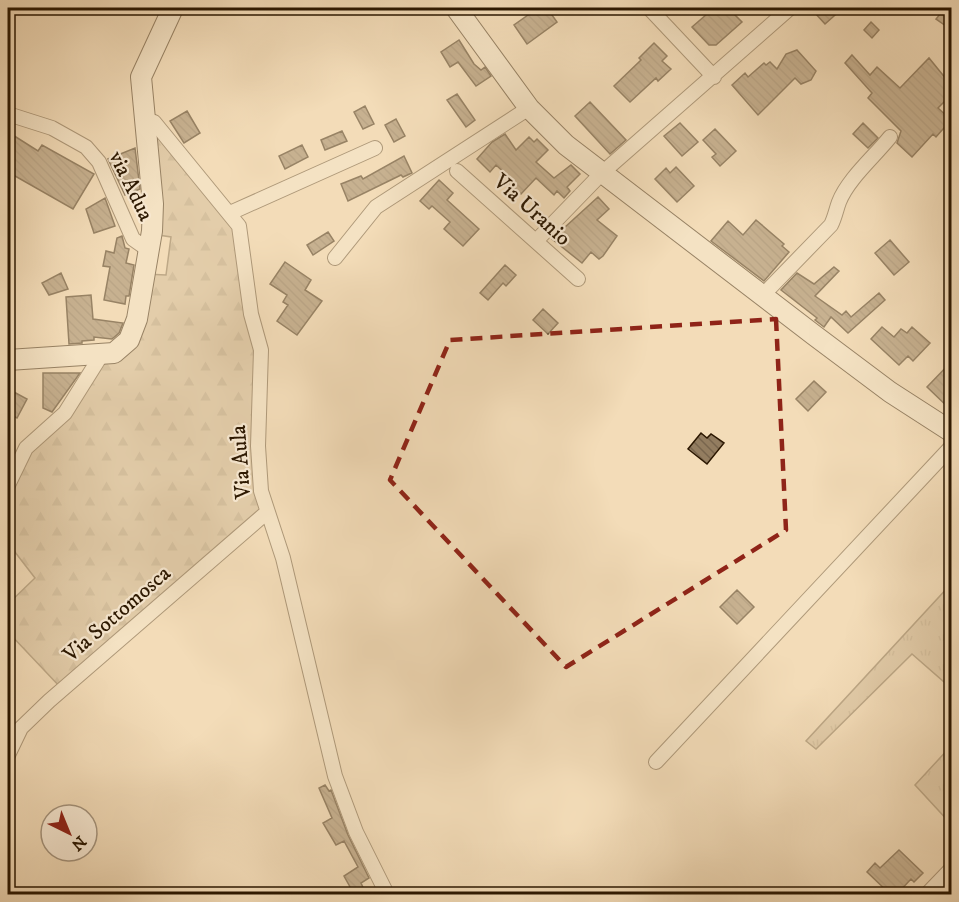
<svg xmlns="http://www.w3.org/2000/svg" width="959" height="902" font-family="'IM FELL DW Pica',serif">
<defs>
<pattern id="grass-tufts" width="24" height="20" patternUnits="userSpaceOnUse" patternTransform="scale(1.5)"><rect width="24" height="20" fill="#d1bb99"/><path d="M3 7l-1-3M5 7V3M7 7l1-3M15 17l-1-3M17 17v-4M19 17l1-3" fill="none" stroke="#b4a082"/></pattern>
<pattern id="forest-firs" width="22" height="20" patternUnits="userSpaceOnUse" patternTransform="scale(1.5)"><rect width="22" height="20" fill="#d1bb99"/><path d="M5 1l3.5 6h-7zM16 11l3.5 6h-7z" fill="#b4a082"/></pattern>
<pattern id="building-back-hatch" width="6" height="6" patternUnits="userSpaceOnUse" patternTransform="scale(1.5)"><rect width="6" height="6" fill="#937d60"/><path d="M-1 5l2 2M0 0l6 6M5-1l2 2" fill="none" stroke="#78654d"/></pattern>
</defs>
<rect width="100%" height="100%" fill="#f3dcb8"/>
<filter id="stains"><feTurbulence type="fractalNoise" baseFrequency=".00333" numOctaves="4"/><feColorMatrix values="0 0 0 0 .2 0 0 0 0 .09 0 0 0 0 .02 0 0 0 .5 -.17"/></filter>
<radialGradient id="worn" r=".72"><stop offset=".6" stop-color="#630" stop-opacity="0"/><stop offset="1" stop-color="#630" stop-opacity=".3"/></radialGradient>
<!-- grass -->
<path fill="url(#grass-tufts)" stroke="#7e694c" stroke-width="1.5" d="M951 584V688L912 654 816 749 806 741Z
M951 746V824L915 785Z"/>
<!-- forest -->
<path fill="url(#forest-firs)" stroke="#7e694c" stroke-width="1.5" d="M143 118 230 213 261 350 266 513 62 689 8 632V604L35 578 8 543V485L26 448 49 429 102 354 114 353 145 274 166 275 171 237 152 234Z"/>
<!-- building -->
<path fill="url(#building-back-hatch)" stroke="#2b1700" stroke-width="1.5" d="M538 8H547L557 22 527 44 514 25Z
M714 8H728L742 22 716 45H709L692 27Z
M821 8H843L825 24 815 13Z
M945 8H951V19L946 26 936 19Z
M871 22 879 30 872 38 864 30Z
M459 40 474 64 481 70 485 67 491 76 476 86 458 62 450 67 441 52Z
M654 43 667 56 662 61 671 69 658 81 656 78 630 102 614 86 641 60 639 58Z
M797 50 816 71 811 80 801 84 795 78 758 115 732 85 745 73 748 77 764 63 766 65 770 62 777 69 786 54Z
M852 55 870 75 877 67 900 88 929 58 951 85V95L938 108 951 120 936 137 933 134 912 157 897 143 901 131 868 98 872 93 845 63Z
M457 94 475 120 466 127 447 100Z
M590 102 626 140 610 154 575 116Z
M365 106 374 124 363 129 354 112Z
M187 111 200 133 184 143 170 121Z
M396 119 405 136 394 142 385 125Z
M680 123 698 142 682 156 664 136Z
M863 123 878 138 868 148 853 134Z
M715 129 736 151 720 166 712 157 716 154 703 140Z
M342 131 347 141 325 150 321 140Z
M8 132 38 151 42 145 94 174 73 209 8 172Z
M505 134 516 150 529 137 534 142 537 139 548 150 536 162 554 178 571 165 580 174 567 187 570 191 564 198 557 191 554 195 536 178 521 194 508 182 511 179 496 165 490 172 477 159 492 142Z
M302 145 308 157 285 169 279 156Z
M135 148 140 189 125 195 108 159Z
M404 156 412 173 403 177 401 175 348 201 341 184 361 176 363 179Z
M676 167 694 186 677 202 655 179 666 168 670 173Z
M439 180 453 193 447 200 479 229 463 246 444 229 450 222 432 206 429 209 420 201Z
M598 197 609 209 597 220 617 236 603 256 599 259 591 252 582 263 552 239Z
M105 198 115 226 94 233 86 209Z
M756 220 784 244 782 246 789 252 764 281 711 241 728 221 743 235Z
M328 232 334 241 313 255 307 245Z
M122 236 125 248 129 249 126 263 134 265 129 296H126L125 304 104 300 110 267 103 266 106 251 114 253 117 238Z
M890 240 909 262 894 275 875 253Z
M285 262 311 280 305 290 322 301 297 335 277 321 288 305 283 302 287 295 270 284Z
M505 265 516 275 506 286 503 283 488 300 480 293Z
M834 267 839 271 815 296 842 315 846 311 851 317 879 293 885 300 848 333 831 317 824 327 815 320 817 318 781 290 797 273 814 284Z
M61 273 68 289 49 295 42 283Z
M91 295 93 319 123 323 119 333 112 339 94 337V340L82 341V343L69 344 66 297Z
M543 309 558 323 548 334 533 320Z
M882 327 894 337 901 329 907 333 912 327 930 343 913 361 908 356 899 365 871 339Z
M951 362V410L927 387Z
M43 373H80L52 412 43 408Z
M814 381 826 392 808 411 796 399Z
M12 391 27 399 17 418 8 413V399Z
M701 433 707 438 711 434 724 443 707 464 688 449Z
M737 590 754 607 737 624 720 607Z
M325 785 329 791 331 790 348 835 369 878 361 883 366 894H354L344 876 358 867 344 841 336 845 323 823 332 818 319 788Z
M899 850 923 873 914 882 911 879 897 894H890L867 872 875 863 880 868Z"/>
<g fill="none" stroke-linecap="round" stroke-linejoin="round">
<!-- street casing -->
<g stroke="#5d482e" stroke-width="16">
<path id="street" d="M649 8 714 77
M8 114 52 128 86 147 99 162 133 239 150 251
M143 118 154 122 239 226 251 314 261 350 258 446 261 491 283 558 335 776 356 832 387 894
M457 171 578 279
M230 213 375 148
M536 241 602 173 790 8
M335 258 376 207 529 108
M762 296 831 225C835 217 836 210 839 202 848 179 874 157 890 137
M8 485 26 448 65 413 102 354
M8 755 21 728 49 701 266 513
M656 762 952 446
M927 894 952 868"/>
</g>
<!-- secondary casing -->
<g stroke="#2b1700" stroke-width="22">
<path id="secondary" d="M456 8 529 108 566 145 814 335 890 392 952 432
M8 360 114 353 129 340 137 319 152 231 153 204 141 77 173 8"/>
</g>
<!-- street -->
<use href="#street" stroke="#f7e8d1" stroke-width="14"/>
<!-- secondary -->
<use href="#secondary" stroke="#f7e8d1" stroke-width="20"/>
</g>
<!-- marked area -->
<path d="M0 0H959V902H0ZM776 319 786 530 566 667 390 480 450 340Z" fill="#f3dcb8" fill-opacity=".55" fill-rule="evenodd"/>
<path fill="none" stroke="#8f2418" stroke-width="4.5" stroke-dasharray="12 8" stroke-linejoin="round" d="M776 319 786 530 566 667 390 480 450 340Z"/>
<g text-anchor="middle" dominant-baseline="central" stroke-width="4.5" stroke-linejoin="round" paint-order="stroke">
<!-- street labels -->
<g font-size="22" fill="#2b1700" stroke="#f7e8d1">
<text transform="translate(131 186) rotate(64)">via Adua</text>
<text transform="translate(532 210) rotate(42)">Via Uranio</text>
<text transform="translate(241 462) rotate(-94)">Via Aula</text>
<text transform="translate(117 614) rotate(-41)">Via Sottomosca</text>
</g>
</g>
<!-- margin -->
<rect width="959" height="902" fill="none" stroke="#f3dcb8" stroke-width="30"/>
<rect x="9" y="9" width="941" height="884" fill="none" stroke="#2b1700" stroke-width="3"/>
<rect x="15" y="15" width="929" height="872" fill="none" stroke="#2b1700" stroke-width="1.5"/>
<!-- north arrow -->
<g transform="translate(69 833) rotate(137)"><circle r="28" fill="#f7e8d1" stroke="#a5947d" stroke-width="1.5"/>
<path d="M0-4.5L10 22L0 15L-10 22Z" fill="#8f2418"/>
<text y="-9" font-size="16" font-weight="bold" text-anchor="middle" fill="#2b1700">N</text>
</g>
<rect width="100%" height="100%" filter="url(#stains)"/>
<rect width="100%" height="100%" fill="url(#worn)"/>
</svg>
